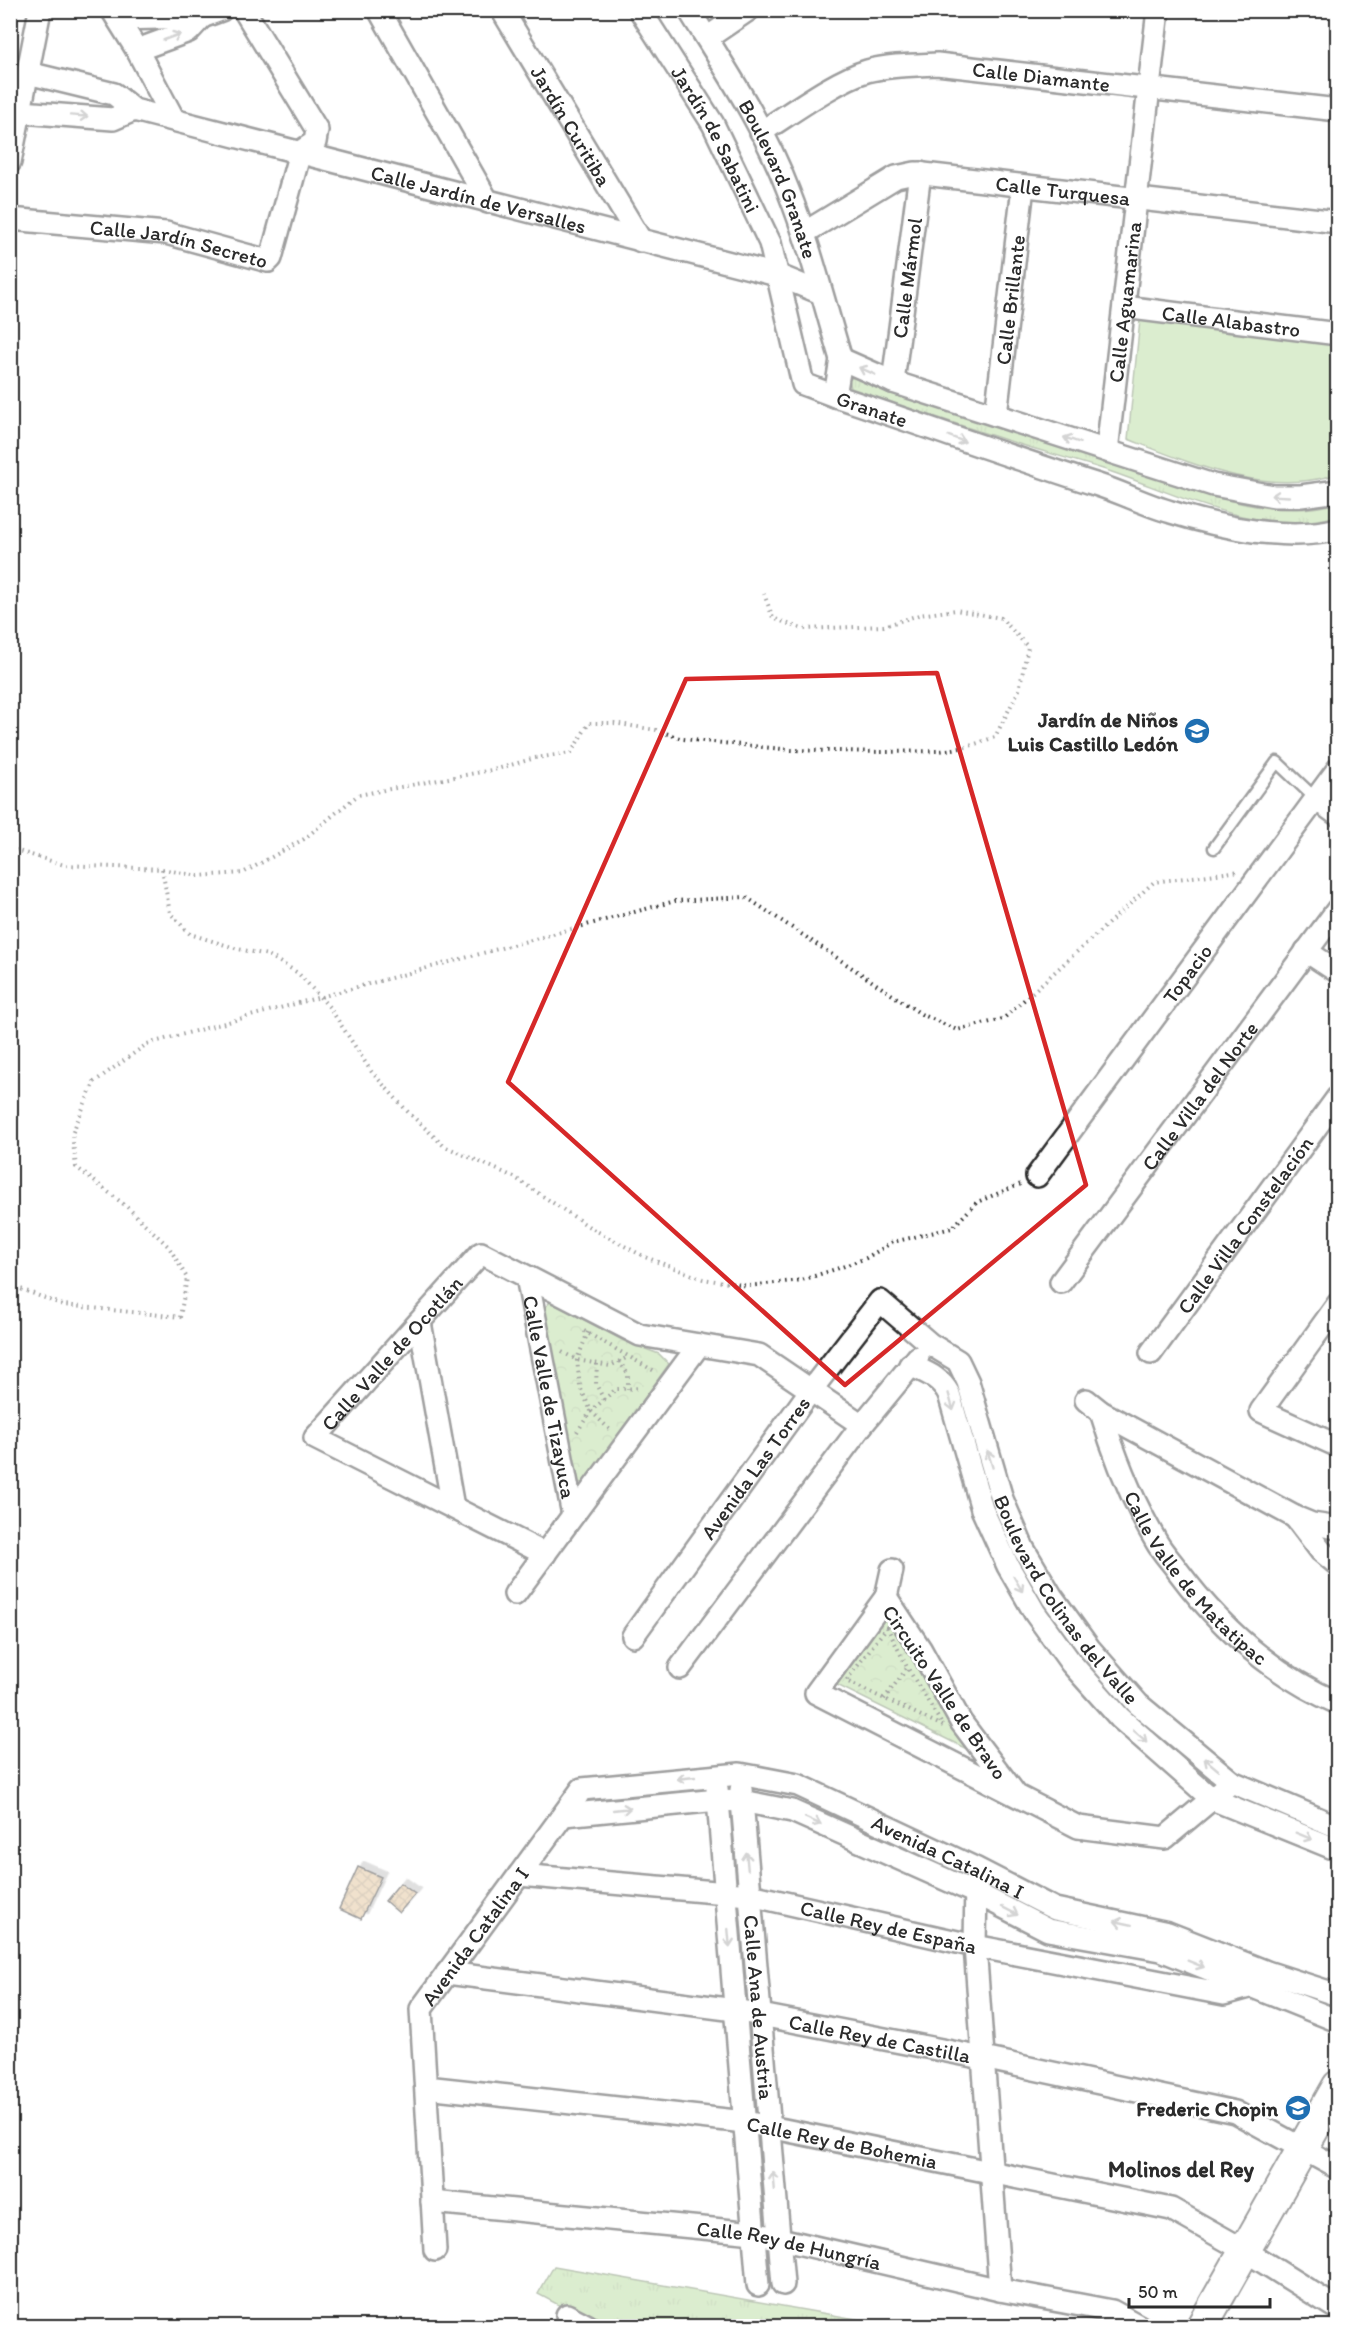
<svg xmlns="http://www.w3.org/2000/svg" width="1348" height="2337" font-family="Itim,sans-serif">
<defs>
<pattern id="grass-tufts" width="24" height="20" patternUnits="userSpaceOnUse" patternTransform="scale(1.5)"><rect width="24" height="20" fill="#b0d895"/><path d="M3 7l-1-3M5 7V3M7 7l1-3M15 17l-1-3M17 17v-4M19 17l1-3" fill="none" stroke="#98ba81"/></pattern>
<pattern id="park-crowns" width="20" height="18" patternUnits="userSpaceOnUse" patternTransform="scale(1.5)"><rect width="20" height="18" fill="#b0d895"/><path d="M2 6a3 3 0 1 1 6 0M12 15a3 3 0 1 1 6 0" fill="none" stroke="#98ba81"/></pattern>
<pattern id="building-cross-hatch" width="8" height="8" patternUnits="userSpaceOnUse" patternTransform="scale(1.5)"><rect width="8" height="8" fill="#debd90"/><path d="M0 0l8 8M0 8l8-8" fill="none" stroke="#b49a76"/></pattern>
<filter id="shadow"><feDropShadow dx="5.5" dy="-5.5" stdDeviation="0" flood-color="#0004"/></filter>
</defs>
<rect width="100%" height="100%" fill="#fff"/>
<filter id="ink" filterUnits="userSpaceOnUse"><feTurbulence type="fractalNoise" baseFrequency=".0167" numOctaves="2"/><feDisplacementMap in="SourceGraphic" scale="12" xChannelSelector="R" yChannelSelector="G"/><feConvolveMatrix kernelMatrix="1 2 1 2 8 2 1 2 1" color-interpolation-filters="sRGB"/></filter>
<g filter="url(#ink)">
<!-- grass -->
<path fill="url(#grass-tufts)" stroke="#6e8260" stroke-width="1.5" d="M855 376C936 402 1018 429 1099 455 1173 479 1257 526 1337 503V516C1258 538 1176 493 1103 469 1067 458 1030 448 994 436 946 421 898 404 851 388L849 380Z
M554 2266 896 2326H598L538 2294Z"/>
<!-- park -->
<path fill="url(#park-crowns)" stroke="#6e8260" stroke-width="1.5" d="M550 1302 624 1341 659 1354 669 1364 584 1483 576 1482 542 1311Z
M887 1612C913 1663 945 1709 979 1755L833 1683Z"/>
<!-- garden -->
<path fill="#b0d895" stroke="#6e8260" stroke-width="1.5" d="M1140 320 1337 345V474C1268 497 1192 464 1128 439Z"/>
<!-- building -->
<path fill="url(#building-cross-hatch)" stroke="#2b2b2b" stroke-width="1.5" filter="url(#shadow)" d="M358 1867 381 1877 361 1919 339 1909Z
M400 1883 415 1894 399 1913 385 1901Z"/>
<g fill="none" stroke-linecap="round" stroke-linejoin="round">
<!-- lane casing -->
<g stroke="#2b2b2b" stroke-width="15">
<path id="lane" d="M1214 848 1277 762 1316 799"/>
</g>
<!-- street casing -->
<g stroke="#2b2b2b" stroke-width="26">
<g id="street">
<path d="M112 10 137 50 173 118"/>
<path d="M379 10 488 202"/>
<path id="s1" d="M502 10 641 241"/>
<path id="s2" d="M640 10 713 124 770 243 803 384 835 396"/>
<path id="s3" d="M689 10C725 68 764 126 788 190 810 245 824 303 841 359"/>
<path d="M118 19 202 17 221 10"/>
<path d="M707 38 748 10"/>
<path d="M137 50 189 31 202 17"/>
<path id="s4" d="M28 73 114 94 134 110 777 275 821 293"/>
<path d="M21 112 113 119 134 110"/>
<path id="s5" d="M761 132C790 114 836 80 867 71 889 65 914 65 937 64L1338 110"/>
<path d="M10 162 40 10"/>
<path id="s6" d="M10 219 166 233 268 261 271 258 300 152 315 142 317 130 244 10"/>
<path id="s7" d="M804 233 896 177 915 173 1338 222"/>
<path id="s8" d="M1124 307 1338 334"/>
<path id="s9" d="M893 382 920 173"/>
<path id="s10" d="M996 415 1023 187"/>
<path id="s11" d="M1107 451 1158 10"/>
<path id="s12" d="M1338 491 1301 496H1274L1213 485 893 382 841 359 835 396C923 425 1010 457 1098 485 1123 493 1146 505 1171 512 1219 527 1288 542 1338 529"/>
<path d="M1316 799 1338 815"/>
<path d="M1306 951 1338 972"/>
<path id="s13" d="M1037 1176 1338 769"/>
<path id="s14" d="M527 1277 573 1515"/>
<path id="s15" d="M1061 1282 1338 909"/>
<path d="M1338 1304 1261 1411 1338 1446"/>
<path d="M420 1322 453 1507"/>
<path id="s16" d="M1151 1353 1338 1097"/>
<path d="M910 1365C927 1373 940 1377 949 1394L982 1509 1008 1566 1035 1613 1071 1663 1120 1718 1212 1799 1338 1850"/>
<path d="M1086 1400 1101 1412 1295 1517 1312 1524 1338 1528"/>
<path id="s17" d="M1101 1412C1114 1455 1133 1502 1156 1541 1162 1552 1171 1561 1178 1571 1219 1626 1273 1675 1338 1703"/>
<path d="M1295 1517 1321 1551 1338 1565"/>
<path id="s18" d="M545 1554 315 1438 481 1253 640 1335 759 1355 862 1425"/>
<path d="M515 1594 699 1345"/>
<path d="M886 1597 892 1570"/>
<path id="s19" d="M633 1636 811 1390 880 1301 930 1344 958 1361 968 1382 1002 1499 1023 1548 1052 1597 1089 1648 1138 1704 1232 1782 1338 1827"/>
<path d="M680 1668 862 1425 918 1357"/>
<path d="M717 1788 758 2285"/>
<path id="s20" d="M741 1789 783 2284"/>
<path d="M1016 1795 961 1722 921 1650 886 1597 816 1693 1078 1827 1165 1838 1232 1782"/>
<path d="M564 1815 718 1800 742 1801 792 1811 976 1893 1048 1930 1161 1950 1338 2021"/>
<path id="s21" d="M519 1875 750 1895 975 1946 1224 1994 1253 1986 1256 1983"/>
<path d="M976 1880 975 1946 1000 2290"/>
<path id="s22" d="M447 1973 735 2010 983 2058 1235 2112 1338 2168"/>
<path id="s23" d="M426 2087 745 2122 1171 2209 1244 2250 1338 2309"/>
<path id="s24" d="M432 2202 754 2233 1000 2290 1112 2311 1139 2326"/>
<path id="s25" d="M435 2250 421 2009 582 1789 740 1774 798 1785 977 1869 1055 1909 1168 1933 1267 1972 1338 1995"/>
<path d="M567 2315 588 2326"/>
</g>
</g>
<!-- secondary casing -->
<g stroke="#2b2b2b" stroke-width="34">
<path id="secondary" d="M1202 2326 1338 2086"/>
</g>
<!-- path -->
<path stroke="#2b2b2b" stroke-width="4" stroke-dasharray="1.5 4.5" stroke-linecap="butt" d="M10 846 15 850 64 865 162 869 198 876 243 873 304 839 358 795 497 769 535 758 571 753 589 723H614L656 730 683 739 792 750 882 752 940 751 967 747 995 737 1019 690 1028 647 1001 618 956 610 919 615 884 626 802 629 773 618 764 594
M162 869 170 913 190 934 238 949 268 955 298 973 330 1008 371 1071 408 1112 444 1146 514 1177 591 1228 645 1257 703 1279 748 1286 802 1280 839 1268 866 1258 893 1242 952 1228 977 1202 1021 1184
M10 1285 63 1305 180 1317 187 1278 169 1247 126 1206 76 1167 72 1134 94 1082 147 1044 675 901 746 897 921 1014 957 1030 1003 1019 1154 882 1240 871
M584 1331 656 1372
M588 1332 577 1360 580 1387 591 1411 612 1432
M562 1352 577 1360 610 1366 628 1357
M619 1361 628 1374V1389
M597 1364 596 1384 604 1400
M577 1432 591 1411 616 1389 641 1388
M887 1627 907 1667 943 1726 846 1681Z
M884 1699 908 1667"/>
<!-- lane -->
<use href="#lane" stroke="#fff" stroke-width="10"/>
<!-- street -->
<use href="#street" stroke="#fff" stroke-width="21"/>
<!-- secondary -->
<use href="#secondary" stroke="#fff" stroke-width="30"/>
</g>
<!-- one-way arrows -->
<defs><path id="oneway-shaft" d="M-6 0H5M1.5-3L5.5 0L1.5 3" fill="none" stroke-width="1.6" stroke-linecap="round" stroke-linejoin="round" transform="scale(1.5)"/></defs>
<g stroke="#a0a0a0">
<use href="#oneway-shaft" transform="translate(172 37) rotate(-20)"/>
<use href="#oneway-shaft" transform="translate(79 116) rotate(4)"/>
<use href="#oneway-shaft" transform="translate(867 371) rotate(-156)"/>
<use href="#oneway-shaft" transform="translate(957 439) rotate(20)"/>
<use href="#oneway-shaft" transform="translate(1072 440) rotate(-162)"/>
<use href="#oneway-shaft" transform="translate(1280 496) rotate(-177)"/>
<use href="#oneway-shaft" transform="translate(951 1402) rotate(74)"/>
<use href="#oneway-shaft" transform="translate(990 1459) rotate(-107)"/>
<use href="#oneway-shaft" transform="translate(1018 1584) rotate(60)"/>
<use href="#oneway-shaft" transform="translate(1140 1736) rotate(41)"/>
<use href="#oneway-shaft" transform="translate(1211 1764) rotate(-140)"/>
<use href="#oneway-shaft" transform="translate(686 1778) rotate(174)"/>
<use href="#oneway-shaft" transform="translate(622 1809) rotate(-6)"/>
<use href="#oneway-shaft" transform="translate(813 1821) rotate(24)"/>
<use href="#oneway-shaft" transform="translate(1304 1836) rotate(22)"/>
<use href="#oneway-shaft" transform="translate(747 1861) rotate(-95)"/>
<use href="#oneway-shaft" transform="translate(1010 1911) rotate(27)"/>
<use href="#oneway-shaft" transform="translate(1123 1923) rotate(-168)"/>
<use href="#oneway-shaft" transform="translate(729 1938) rotate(85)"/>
<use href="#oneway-shaft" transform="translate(1196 1964) rotate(22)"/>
<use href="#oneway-shaft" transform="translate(774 2181) rotate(-95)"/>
</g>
</g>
<!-- marked area -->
<path d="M0 0H1348V2337H0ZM937 673 1086 1185 845 1385 508 1082 686 679Z" fill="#fff" fill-opacity=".55" fill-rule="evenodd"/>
<path fill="none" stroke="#d62828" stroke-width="4.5" stroke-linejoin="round" d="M937 673 1086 1185 845 1385 508 1082 686 679Z"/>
<!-- icons -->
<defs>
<g id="school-disc" transform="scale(1.35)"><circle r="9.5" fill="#1f6fb2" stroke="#fff"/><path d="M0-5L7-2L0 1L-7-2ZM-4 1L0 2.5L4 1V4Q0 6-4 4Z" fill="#fff"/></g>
</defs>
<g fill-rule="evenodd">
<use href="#school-disc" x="1197" y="731"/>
<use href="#school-disc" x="1298" y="2108"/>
</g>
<g text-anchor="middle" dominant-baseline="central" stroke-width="5" stroke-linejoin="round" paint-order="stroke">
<!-- street labels -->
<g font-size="21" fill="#2b2b2b" stroke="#fff">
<text stroke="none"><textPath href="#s5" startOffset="298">Calle Diamante</textPath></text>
<text stroke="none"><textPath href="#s1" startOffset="135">Jardín Curitiba</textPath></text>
<text stroke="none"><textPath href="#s2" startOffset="150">Jardín de Sabatini</textPath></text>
<text stroke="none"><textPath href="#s3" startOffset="192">Boulevard Granate</textPath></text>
<text stroke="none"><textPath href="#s7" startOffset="276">Calle Turquesa</textPath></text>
<text stroke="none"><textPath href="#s4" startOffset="470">Calle Jardín de Versalles</textPath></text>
<text stroke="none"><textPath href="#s6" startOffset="171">Calle Jardín Secreto</textPath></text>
<text stroke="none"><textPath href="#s9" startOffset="105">Calle Mármol</textPath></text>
<text stroke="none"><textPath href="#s10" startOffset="116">Calle Brillante</textPath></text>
<text stroke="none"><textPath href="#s11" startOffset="150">Calle Aguamarina</textPath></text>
<text stroke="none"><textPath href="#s8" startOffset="108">Calle Alabastro</textPath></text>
<text stroke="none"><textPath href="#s12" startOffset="596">Granate</textPath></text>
<text stroke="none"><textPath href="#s13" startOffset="252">Topacio</textPath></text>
<text stroke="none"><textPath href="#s15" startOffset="232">Calle Villa del Norte</textPath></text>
<text stroke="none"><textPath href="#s16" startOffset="159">Calle Villa Constelación</textPath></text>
<text stroke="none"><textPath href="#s18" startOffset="372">Calle Valle de Ocotlán</textPath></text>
<text stroke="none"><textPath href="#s14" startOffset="122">Calle Valle de Tizayuca</textPath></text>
<text stroke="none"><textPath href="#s19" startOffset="208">Avenida Las Torres</textPath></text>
<text stroke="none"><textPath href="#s17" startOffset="194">Calle Valle de Matatipac</textPath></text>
<text stroke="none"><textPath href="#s19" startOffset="780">Boulevard Colinas del Valle</textPath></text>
<text transform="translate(945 1692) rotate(56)">Circuito Valle de Bravo</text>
<text stroke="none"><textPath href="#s25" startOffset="898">Avenida Catalina I</textPath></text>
<text stroke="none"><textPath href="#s21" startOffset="374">Calle Rey de España</textPath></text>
<text stroke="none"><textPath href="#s25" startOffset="332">Avenida Catalina I</textPath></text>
<text stroke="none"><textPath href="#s20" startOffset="219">Calle Ana de Austria</textPath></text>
<text stroke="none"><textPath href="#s22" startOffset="438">Calle Rey de Castilla</textPath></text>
<text stroke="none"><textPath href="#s23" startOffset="420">Calle Rey de Bohemia</textPath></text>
<text stroke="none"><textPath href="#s24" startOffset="360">Calle Rey de Hungría</textPath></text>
</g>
<!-- poi labels -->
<g font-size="21" font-weight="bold" fill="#2b2b2b" stroke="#fff" text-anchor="end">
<text x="1178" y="719">Jardín de Niños<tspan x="1178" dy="24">Luis Castillo Ledón</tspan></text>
<text x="1278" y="2108">Frederic Chopin</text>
</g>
<!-- neighbourhood labels -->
<g font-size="22" font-weight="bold" fill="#2b2b2b" stroke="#fff">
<text x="1181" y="2169">Molinos del Rey</text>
</g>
</g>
<!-- margin -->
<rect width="1348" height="2337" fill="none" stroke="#fff" stroke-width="36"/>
<rect x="18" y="18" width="1312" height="2301" fill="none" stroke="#2b2b2b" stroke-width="2" filter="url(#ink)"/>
<!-- scale -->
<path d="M1129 2298v9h141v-9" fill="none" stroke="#2b2b2b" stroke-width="3"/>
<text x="1138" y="2298" font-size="18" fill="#2b2b2b" stroke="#ffffff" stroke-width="4.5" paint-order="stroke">50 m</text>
</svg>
